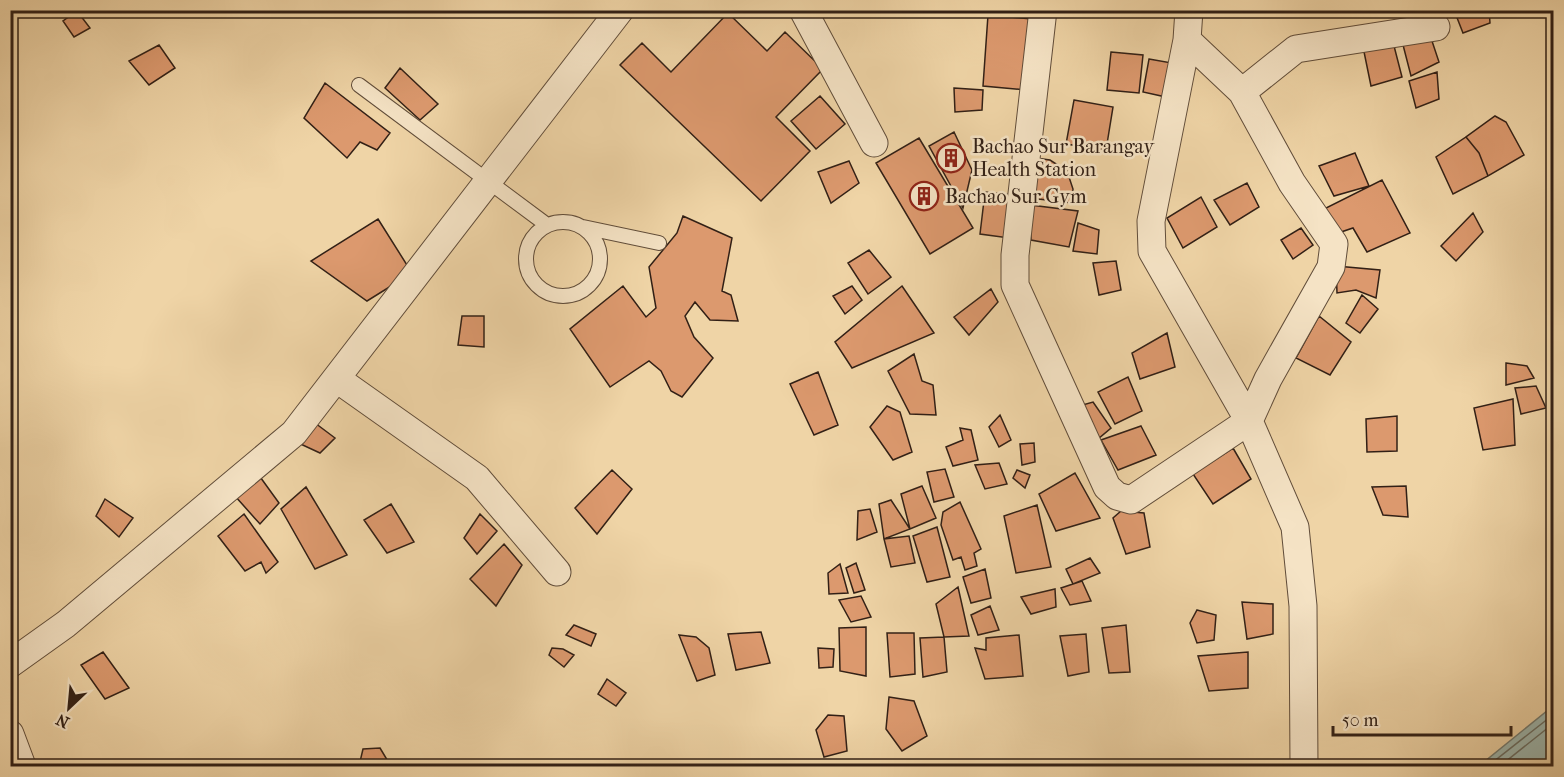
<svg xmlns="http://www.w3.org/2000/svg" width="1564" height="777" font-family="'IM FELL French Canon',serif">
<rect width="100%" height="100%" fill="#efd4a6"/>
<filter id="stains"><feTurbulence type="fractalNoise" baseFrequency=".00333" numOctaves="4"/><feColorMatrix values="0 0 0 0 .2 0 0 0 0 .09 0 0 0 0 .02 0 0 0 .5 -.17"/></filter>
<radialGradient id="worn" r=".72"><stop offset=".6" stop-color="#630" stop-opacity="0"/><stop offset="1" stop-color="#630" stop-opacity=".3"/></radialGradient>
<!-- water -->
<path fill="#9cb7b0" stroke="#727b72" stroke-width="1.5" d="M1553 706V766H1479Z"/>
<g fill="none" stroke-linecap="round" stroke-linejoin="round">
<!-- shore -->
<path stroke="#676c63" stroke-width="1.5" d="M1488 766 1554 714
M1500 766 1554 723"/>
</g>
<!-- building -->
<path fill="#dc996e" stroke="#322016" stroke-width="1.5" d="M1454 10H1489L1490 23 1463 33Z
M77 11 90 28 74 37 63 21Z
M728 13 767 51 785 32 823 69 776 117 810 151 761 201 620 65 642 43 671 72Z
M988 15 1032 19 1027 90 983 86Z
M1430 35 1439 62 1411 76 1402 41Z
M1362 42H1393L1402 77 1371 86Z
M159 45 175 68 149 85 129 61Z
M1111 52 1143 55 1139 93 1107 90Z
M1149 59 1172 63 1166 97 1143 92Z
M400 68 438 104 420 120 385 88Z
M1437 72 1439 99 1416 108 1409 81Z
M325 83 390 133 377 150 360 142 347 158 304 118Z
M954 88 983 90 982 110 955 112Z
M820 96 845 124 816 149 791 121Z
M1074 100 1113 107 1106 150 1066 144Z
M1495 116 1506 122 1524 155 1488 176 1479 153 1466 137Z
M954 132 972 170 963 208 929 146Z
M1466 137 1479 153 1488 176 1453 194 1436 157Z
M919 138 973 228 930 254 876 163Z
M1355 153 1369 186 1334 196 1319 166Z
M1028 157 1050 160 1067 171 1073 189 1072 203 1030 198Z
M849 161 859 183 831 203 818 172Z
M1382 180 1410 233 1367 252 1353 228 1338 233 1322 210Z
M1247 183 1259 207 1230 225 1214 200Z
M985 192 1013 195 1009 238 980 234Z
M1201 197 1217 227 1183 248 1167 218Z
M1030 205 1078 211 1069 247 1031 240Z
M1473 213 1483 232 1456 261 1441 246Z
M683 216 732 238 722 291 731 295 738 321 710 320 695 302 685 316 694 337 713 358 682 397 671 391 661 371 649 361 610 387 570 329 623 286 646 317 656 308 649 267 677 233Z
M378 219 412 273 367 301 311 261Z
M1078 223 1099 230 1097 254 1073 251Z
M1301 228 1313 245 1293 259 1281 240Z
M869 250 891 277 868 294 848 263Z
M1116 261 1121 290 1099 295 1093 263Z
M1336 266 1380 270 1376 298 1356 290 1337 293Z
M852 286 862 300 845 314 833 296Z
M902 286 934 333 852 368 835 342Z
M991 289 998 302 969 335 954 317Z
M1362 295 1378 309 1360 333 1346 323Z
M462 316H484V347L458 345Z
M1319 316 1351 342 1330 375 1296 358Z
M1167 333 1175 367 1140 379 1132 353Z
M914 354 922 381 933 385 936 415 910 414 888 371Z
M1506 363 1527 366 1534 378 1506 385Z
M818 372 838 425 814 435 790 384Z
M1128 377 1142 411 1115 424 1098 392Z
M1536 386 1546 408 1521 414 1515 388Z
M1513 399 1515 445 1483 450 1474 408Z
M1093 402 1111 428 1092 444 1079 406Z
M887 406 900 412 912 452 893 460 870 427Z
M1000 415 1011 440 999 447 989 427Z
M1397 416V451L1367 452 1366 419Z
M311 420 335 438 320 453 294 441Z
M1141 426 1156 455 1118 470 1101 440Z
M960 428 971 430 978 460 953 466 946 447 963 440Z
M1034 443 1035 462 1022 465 1020 444Z
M1233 448 1251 479 1213 504 1193 474Z
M999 463 1007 484 985 489 975 465Z
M945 469 954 497 934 502 927 472Z
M612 470 632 489 597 534 575 508Z
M1017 470 1030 475 1025 488 1013 478Z
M1075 473 1100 518 1056 531 1039 494Z
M258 474 279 503 260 524 235 496Z
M922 486 936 518 910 529 901 494Z
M1406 486 1408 517 1383 515 1372 487Z
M306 487 347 555 315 569 281 509Z
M105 499 133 518 119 537 96 516Z
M891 500 910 529 884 539 879 504Z
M960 502 981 549 974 553 977 566 965 570 961 557 953 560 941 525 943 512Z
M391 504 414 542 387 553 364 520Z
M1037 505 1051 567 1016 573 1004 516Z
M870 509 877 532 857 540 858 511Z
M1121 511 1144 513 1150 547 1126 554 1113 518Z
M244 514 278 562 266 573 261 562 245 571 218 536Z
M480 514 497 531 477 554 464 538Z
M937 527 950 577 927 582 913 536Z
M909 536 915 563 891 567 884 539Z
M504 544 522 565 496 606 470 579Z
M1090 558 1100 573 1073 584 1066 569Z
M856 563 865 590 854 593 846 568Z
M840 564 848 593 829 594 828 573Z
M985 569 991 598 971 603 963 577Z
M1082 581 1091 601 1070 605 1061 588Z
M958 587 969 636 944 637 936 604Z
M1055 589 1056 607 1031 614 1021 597Z
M861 596 871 617 851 622 839 600Z
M1242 602 1273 604V634L1247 639Z
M990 606 999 630 978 635 971 615Z
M1197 610 1216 615 1214 640 1197 643 1190 623Z
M574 625 596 634 591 646 566 635Z
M1126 625 1130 672 1109 673 1102 628Z
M866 627V676L840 671 839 628Z
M761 632 770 663 736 670 728 634Z
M887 633H914L915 674 890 677Z
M1086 634 1089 672 1068 676 1060 636Z
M679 635 696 637 709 648 715 675 697 681Z
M1019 635 1023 676 985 679 975 648 986 650V638Z
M944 637 947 672 923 677 920 638Z
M552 648 563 649 574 655 564 667 549 655Z
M818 648 834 649 833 667 819 668Z
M103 652 129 688 105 699 81 665Z
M1248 652V688L1209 691 1198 656Z
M607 679 626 693 616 706 598 694Z
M889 697 914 701 927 736 902 751 886 729Z
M828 715 844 716 847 751 824 757 816 730Z
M380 748 389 763 387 766H359L363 749Z
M749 762 753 766 729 765Z"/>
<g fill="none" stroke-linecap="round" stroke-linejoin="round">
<!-- lane casing -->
<g stroke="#614d3a" stroke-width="16">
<path id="lane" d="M359 85 547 225
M526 259a37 37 0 1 1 74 0a37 37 0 1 1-74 0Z
M583 227 659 243"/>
</g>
<!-- street casing -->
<g stroke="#614d3a" stroke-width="29">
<path id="street" d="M803 10 874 143
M1043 10 1015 255V285L1107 487 1117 496 1131 500 1249 421 1268 379 1331 267 1334 244 1292 183 1242 92 1187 40
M1189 10 1187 40 1151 221 1152 251 1249 421 1295 527 1303 606 1304 766
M1242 92 1296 49 1436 27
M337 379 477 478 557 572
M10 664 66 624 294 433 620 10
M10 734 22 766"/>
</g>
<!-- lane -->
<use href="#lane" stroke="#f5e3c5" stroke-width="14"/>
<!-- street -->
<use href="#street" stroke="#f5e3c5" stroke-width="27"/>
</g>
<!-- icons -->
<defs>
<g id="building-ring" transform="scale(1.5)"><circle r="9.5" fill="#f5e3c5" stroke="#8f2418" stroke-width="1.5"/><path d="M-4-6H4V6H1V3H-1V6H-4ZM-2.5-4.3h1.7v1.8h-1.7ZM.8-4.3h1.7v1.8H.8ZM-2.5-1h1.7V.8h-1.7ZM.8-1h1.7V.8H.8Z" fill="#8f2418"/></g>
</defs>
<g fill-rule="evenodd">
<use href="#building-ring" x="951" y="158"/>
<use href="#building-ring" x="924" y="196"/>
</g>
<g text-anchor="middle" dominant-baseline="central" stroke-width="5" stroke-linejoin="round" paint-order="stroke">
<!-- poi labels -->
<g font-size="20" fill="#322016" stroke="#f5e3c5" text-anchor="start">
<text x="972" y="146">Bachao Sur Barangay<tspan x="972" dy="23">Health Station</tspan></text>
<text x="945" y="196">Bachao Sur Gym</text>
</g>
</g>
<!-- margin -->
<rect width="1564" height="777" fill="none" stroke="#efd4a6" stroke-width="36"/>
<rect x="12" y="12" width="1540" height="753" fill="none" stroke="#322016" stroke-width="3"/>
<rect x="18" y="18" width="1528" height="741" fill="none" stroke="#322016" stroke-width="1.5"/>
<!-- north arrow -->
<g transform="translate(69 708) rotate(206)" stroke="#f5e3c5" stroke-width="4.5" paint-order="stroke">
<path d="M0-4.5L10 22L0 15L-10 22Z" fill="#322016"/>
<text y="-9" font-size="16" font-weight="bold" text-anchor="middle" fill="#322016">N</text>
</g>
<!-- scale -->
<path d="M1333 726v9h178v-9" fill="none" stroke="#322016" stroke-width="3"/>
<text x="1342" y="726" font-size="18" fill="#322016" stroke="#f5e3c5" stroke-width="4.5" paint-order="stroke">50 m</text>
<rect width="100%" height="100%" filter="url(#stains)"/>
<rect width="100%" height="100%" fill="url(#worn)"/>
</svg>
